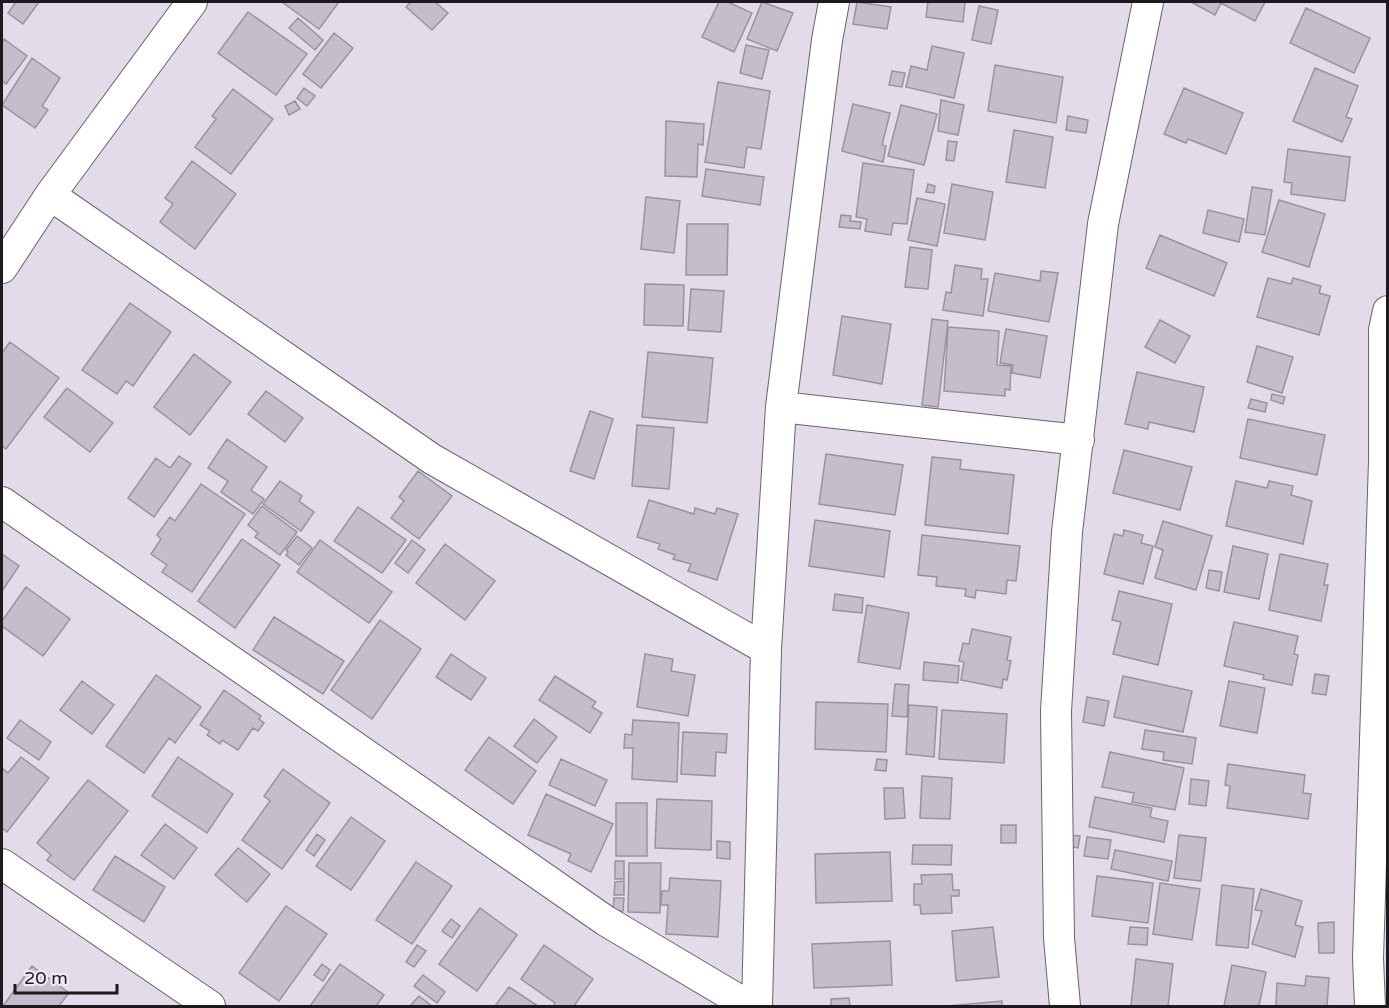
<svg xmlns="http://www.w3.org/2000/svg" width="1389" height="1008" font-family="'Varela Round',sans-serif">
<rect width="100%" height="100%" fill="#e3dbea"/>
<!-- building -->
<path fill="#c5bdcc" stroke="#9a92a1" stroke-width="1.5" d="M16 2H39L23 24 8 13Z
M282 2H339L319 29Z
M411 2H435L448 13 432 30 406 7Z
M719 2H728L752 13 734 52 702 37Z
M762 2 793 13 777 51 747 39Z
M857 2 891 7 887 29 853 24Z
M928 2H965L963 22 926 17Z
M1191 2H1265L1255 21 1221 3 1215 15Z
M979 6 998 10 991 44 972 40Z
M1306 8 1370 38 1354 73 1290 43Z
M248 12 307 54 276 95 218 53Z
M298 18 323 40 315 50 289 28Z
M334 33 353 48 321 88 303 74Z
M4 39 27 56 6 84 2 81V43Z
M746 45 769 50 762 79 740 73Z
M932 46 964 53 954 98 906 87 911 66 927 70Z
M32 58 60 78 42 106 48 110 35 128 2 105Z
M995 65 1063 77 1056 123 988 111Z
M1315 68 1358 86 1346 117 1352 119 1342 142 1293 121Z
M892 71 905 73 902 87 889 85Z
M718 82 770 91 761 149 747 147 744 168 705 162Z
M304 88 315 96 307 106 297 98Z
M1184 88 1243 113 1226 154 1188 139 1186 143 1164 134Z
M233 89 273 119 231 174 195 147 216 119 212 116Z
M941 100 964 105 958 135 938 131Z
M295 101 300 109 289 115 285 106Z
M853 104 890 113 882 145 886 146 883 162 842 151Z
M901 105 937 114 924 165 888 156Z
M1068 116 1088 120 1086 133 1066 130Z
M666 121 704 124 703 145 698 144 697 177 665 176Z
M1014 130 1053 137 1045 188 1006 182Z
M948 141 957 142 954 161 946 160Z
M1288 149 1350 157 1345 201 1291 194 1292 183 1284 182Z
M192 161 236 194 195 249 160 222 173 204 165 198Z
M863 163 914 170 907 224 893 223 891 235 865 231 867 219 856 217Z
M706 169 764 177 760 205 702 196Z
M928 184 935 186 934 193 926 192Z
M952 184 993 192 985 240 944 233Z
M1252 187 1272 190 1265 235 1245 232Z
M646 197 680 201 674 253 641 249Z
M917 198 945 204 937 246 908 240Z
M1279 200 1325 214 1309 267 1262 252Z
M1208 210 1244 219 1239 242 1203 233Z
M841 215 851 216 850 221 861 222 860 229 839 227Z
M687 224H728L727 275H686Z
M1160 235 1227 263 1214 296 1146 268Z
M910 247 932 250 928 289 905 287Z
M955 265 982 269 981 279H988L983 316 943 310 946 292 951 293Z
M1041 271 1058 273 1049 322 988 311 995 273 1040 281Z
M1268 278 1291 284 1293 278 1321 286 1319 293 1330 296 1319 335 1257 317Z
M645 284 684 285 683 326 644 325Z
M691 289 724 291 721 332 688 330Z
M130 303 171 332 133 386 126 381 117 394 82 370Z
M842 316 891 324 882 384 833 375Z
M932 319 948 321 938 407 922 405Z
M1160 320 1190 336 1175 363 1145 347Z
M948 327 999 331 997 365 1011 366 1010 390 1005 389V396L944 391Z
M1006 329 1047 336 1040 378 1012 373 1013 365 1000 363Z
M10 342 59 378 6 449 2 446V353Z
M1257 346 1293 357 1282 393 1247 382Z
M648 352 713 358 707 423 642 417Z
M194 354 231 382 190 435 154 407Z
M1137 372 1204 387 1194 432 1149 422 1148 429 1125 424Z
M67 388 113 423 90 452 44 417Z
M266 391 303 418 285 442 248 414Z
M1272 394 1285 397 1283 404 1271 400Z
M1251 399 1267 403 1265 412 1248 408Z
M590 411 613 419 594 479 570 471Z
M1248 419 1325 435 1317 475 1240 458Z
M637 425 674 428 669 489 632 486Z
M227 439 267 467 251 490 264 499 253 514 221 492 228 481 208 468Z
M1124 450 1192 467 1180 510 1113 493Z
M826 454 903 465 895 515 819 504Z
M179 456 191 464 154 517 128 498 156 458 170 468Z
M932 457 961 460 960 469 1014 475 1008 534 925 525Z
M418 471 452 496 419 539 391 518 404 501 399 497Z
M280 481 302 496 299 501 314 512 301 531 263 504Z
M1236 481 1267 488 1269 481 1293 486 1291 495 1312 501 1303 544 1226 526Z
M201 484 245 514 192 592 162 572 167 565 151 554 161 539 157 535 170 517 175 521Z
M649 500 694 514 695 508 715 514 717 508 738 514 717 580 688 571 691 564 673 559 675 555 658 549 660 544 637 537Z
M262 506 297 532 280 555 255 537 258 533 248 525Z
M358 507 406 540 382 573 334 541Z
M815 520 890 531 884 577 809 566Z
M1163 521 1212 536 1196 590 1155 578 1163 550 1155 547Z
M1124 530 1143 535 1141 543 1153 546 1143 584 1104 574 1114 534 1123 536Z
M922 535 1020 546 1016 581 1007 580 1006 594 976 590 975 598 965 596 966 589 936 586 937 577 918 575Z
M297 536 312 548 299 565 286 555 288 552 286 550Z
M242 539 280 565 235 628 198 601Z
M320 540 392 592 369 623 297 572Z
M412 540 425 550 408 573 395 563Z
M445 544 495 581 465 620 416 583Z
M1233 546 1268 554 1259 599 1224 592Z
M2 554 19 566 2 591Z
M1280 554 1328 564 1324 585H1328L1321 621 1269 610Z
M1209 570 1222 572 1219 591 1206 588Z
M26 587 70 619 43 656 2 626V621Z
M1119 591 1172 604 1158 665 1113 654 1121 622 1112 620Z
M835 594 863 598 862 613 833 610Z
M867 605 909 613 900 669 858 662Z
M274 617 344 661 323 694 253 650Z
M380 620 421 649 372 719 331 690Z
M1234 622 1298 636 1294 654 1298 655 1292 685 1263 679 1264 675 1224 666Z
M972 629 1011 637 1007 660 1011 661 1007 680 1003 679 1002 688 961 680 964 662 959 661 963 643 969 644Z
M451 654 486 678 471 700 436 677Z
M645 654 673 659 671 671 695 675 688 716 637 707Z
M924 662 959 666 958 683 923 680Z
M1315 674 1329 676 1326 695 1312 693Z
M156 675 201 707 175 743 169 738 144 773 106 746Z
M555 676 596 702 592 707 602 713 590 733 539 700Z
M1123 676 1192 691 1183 732 1114 717Z
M82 681 114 705 92 734 60 710Z
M1229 681 1265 688 1257 733 1220 726Z
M895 684 909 685 907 717 892 716Z
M224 690 261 716 259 719 264 723 258 731 253 728 238 750 222 740 220 744 207 735 210 731 200 725Z
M1087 697 1109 701 1104 726 1083 722Z
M816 702 888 704 886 752 815 749Z
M909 705 937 707 934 757 906 754Z
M942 710 1007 714 1004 763 939 759Z
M534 719 557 737 537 763 514 746Z
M20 720 51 742 39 760 7 738Z
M633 720 679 723 677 782 632 779 633 748H624L625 734 632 735Z
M1145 730 1196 738 1192 764 1163 760 1164 752 1142 749Z
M683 732 727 734 726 753 716 752 715 776 681 774Z
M489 737 536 771 513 804 465 770Z
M1110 752 1184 768 1175 810 1132 802 1134 793 1102 787Z
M21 757 49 778 7 832 2 828V768L8 773Z
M178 757 233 794 207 833 152 796Z
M561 759 607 780 595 806 549 785Z
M877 759 887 760 886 771 875 770Z
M1228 764 1305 775 1303 793 1311 794 1308 819 1227 808 1230 786 1225 785Z
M283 769 330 803 282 869 242 840 270 801 264 796Z
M922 776 952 778 950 819 920 818Z
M1191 779 1209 781 1206 806 1189 804Z
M88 780 128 811 74 880 47 860 51 855 37 843Z
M884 788H903L905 818 885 819Z
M546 794 613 824 591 872 568 861 571 854 528 835Z
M1095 797 1152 808 1150 817 1168 821 1164 842 1089 827Z
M657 799 712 801 711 850 655 848Z
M616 803H647V856H616Z
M351 817 385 841 351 890 316 866Z
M165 824 197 848 174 879 141 855Z
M1001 825H1016V843H1001Z
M317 834 325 840 314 856 306 850Z
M1068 835 1080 836 1078 848 1067 846Z
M1179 835 1206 838 1201 881 1174 878Z
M1087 837 1111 840 1108 859 1084 856Z
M717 841 730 842V859L717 858Z
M913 845H952L951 865 912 864Z
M238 848 270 874 247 902 215 875Z
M1115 850 1172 861 1168 881 1111 869Z
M890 852 892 901 816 903 815 854Z
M115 856 165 887 144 922 93 890Z
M615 861H624V879H615Z
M416 862 452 886 412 944 376 920Z
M629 863H661L660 913 628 912Z
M952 874 953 890H959V896H951L952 913 921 914 920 905H914V884H922L921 875Z
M1097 876 1153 883 1148 923 1092 916Z
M670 878 721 881 718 937 666 934 668 905H661L662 891H669Z
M624 881V895H614L615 882Z
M1160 883 1200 889 1192 940 1153 934Z
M1222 885 1254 889 1248 948 1216 945Z
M1261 889 1302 901 1295 925 1303 927 1295 957 1252 944 1262 911 1255 910Z
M614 898H624L623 911H613Z
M286 906 327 934 279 1001 239 973Z
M480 908 517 935 477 991 439 964Z
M451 919 460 926 452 938 442 931Z
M1334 922V953H1319L1318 923Z
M993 927 999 977 956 981 952 931Z
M1130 927 1148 928 1147 945 1128 944Z
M890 941 892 985 814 988 812 944Z
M417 945 426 951 414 967 406 962Z
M544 945 593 979 574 1006H553L555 1003 521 979Z
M1136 959 1173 964 1168 1006H1131Z
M322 964 330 970 323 981 314 975Z
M340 964 384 995 376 1006H310Z
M1232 965 1266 972 1259 1006H1224Z
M32 966 69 993 59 1006H3Z
M423 975 445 992 437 1003 414 986Z
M1306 976 1329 978 1327 1006H1276L1277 983 1305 986Z
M509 987 538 1006H495Z
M419 996 432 1006H410Z
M849 998 850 1006H831V999Z
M1002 1001V1006H947Z"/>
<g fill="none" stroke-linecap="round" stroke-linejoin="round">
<!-- street casing -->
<g stroke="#696270" stroke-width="32">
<path id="street" d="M50 195 432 459 766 649
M2 268 50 195 192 2
M781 407 1079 440
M2 502 606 921 749 1006
M2 864 210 1006
M757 1006 766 649 781 407 827 40 834 2
M1065 1006 1059 938 1056 711 1067 532 1103 224 1148 2
M1370 1006 1368 958 1384 461V330L1388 311"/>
</g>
<!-- street -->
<use href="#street" stroke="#fff" stroke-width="30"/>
</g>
<!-- border -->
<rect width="1389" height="1008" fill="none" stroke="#1c191f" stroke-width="6"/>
<!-- scale -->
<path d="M15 984v9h102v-9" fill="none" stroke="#1c191f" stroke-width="3"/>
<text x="24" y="984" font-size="18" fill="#1c191f" stroke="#f0e8f8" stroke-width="4.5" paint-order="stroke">20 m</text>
</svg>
